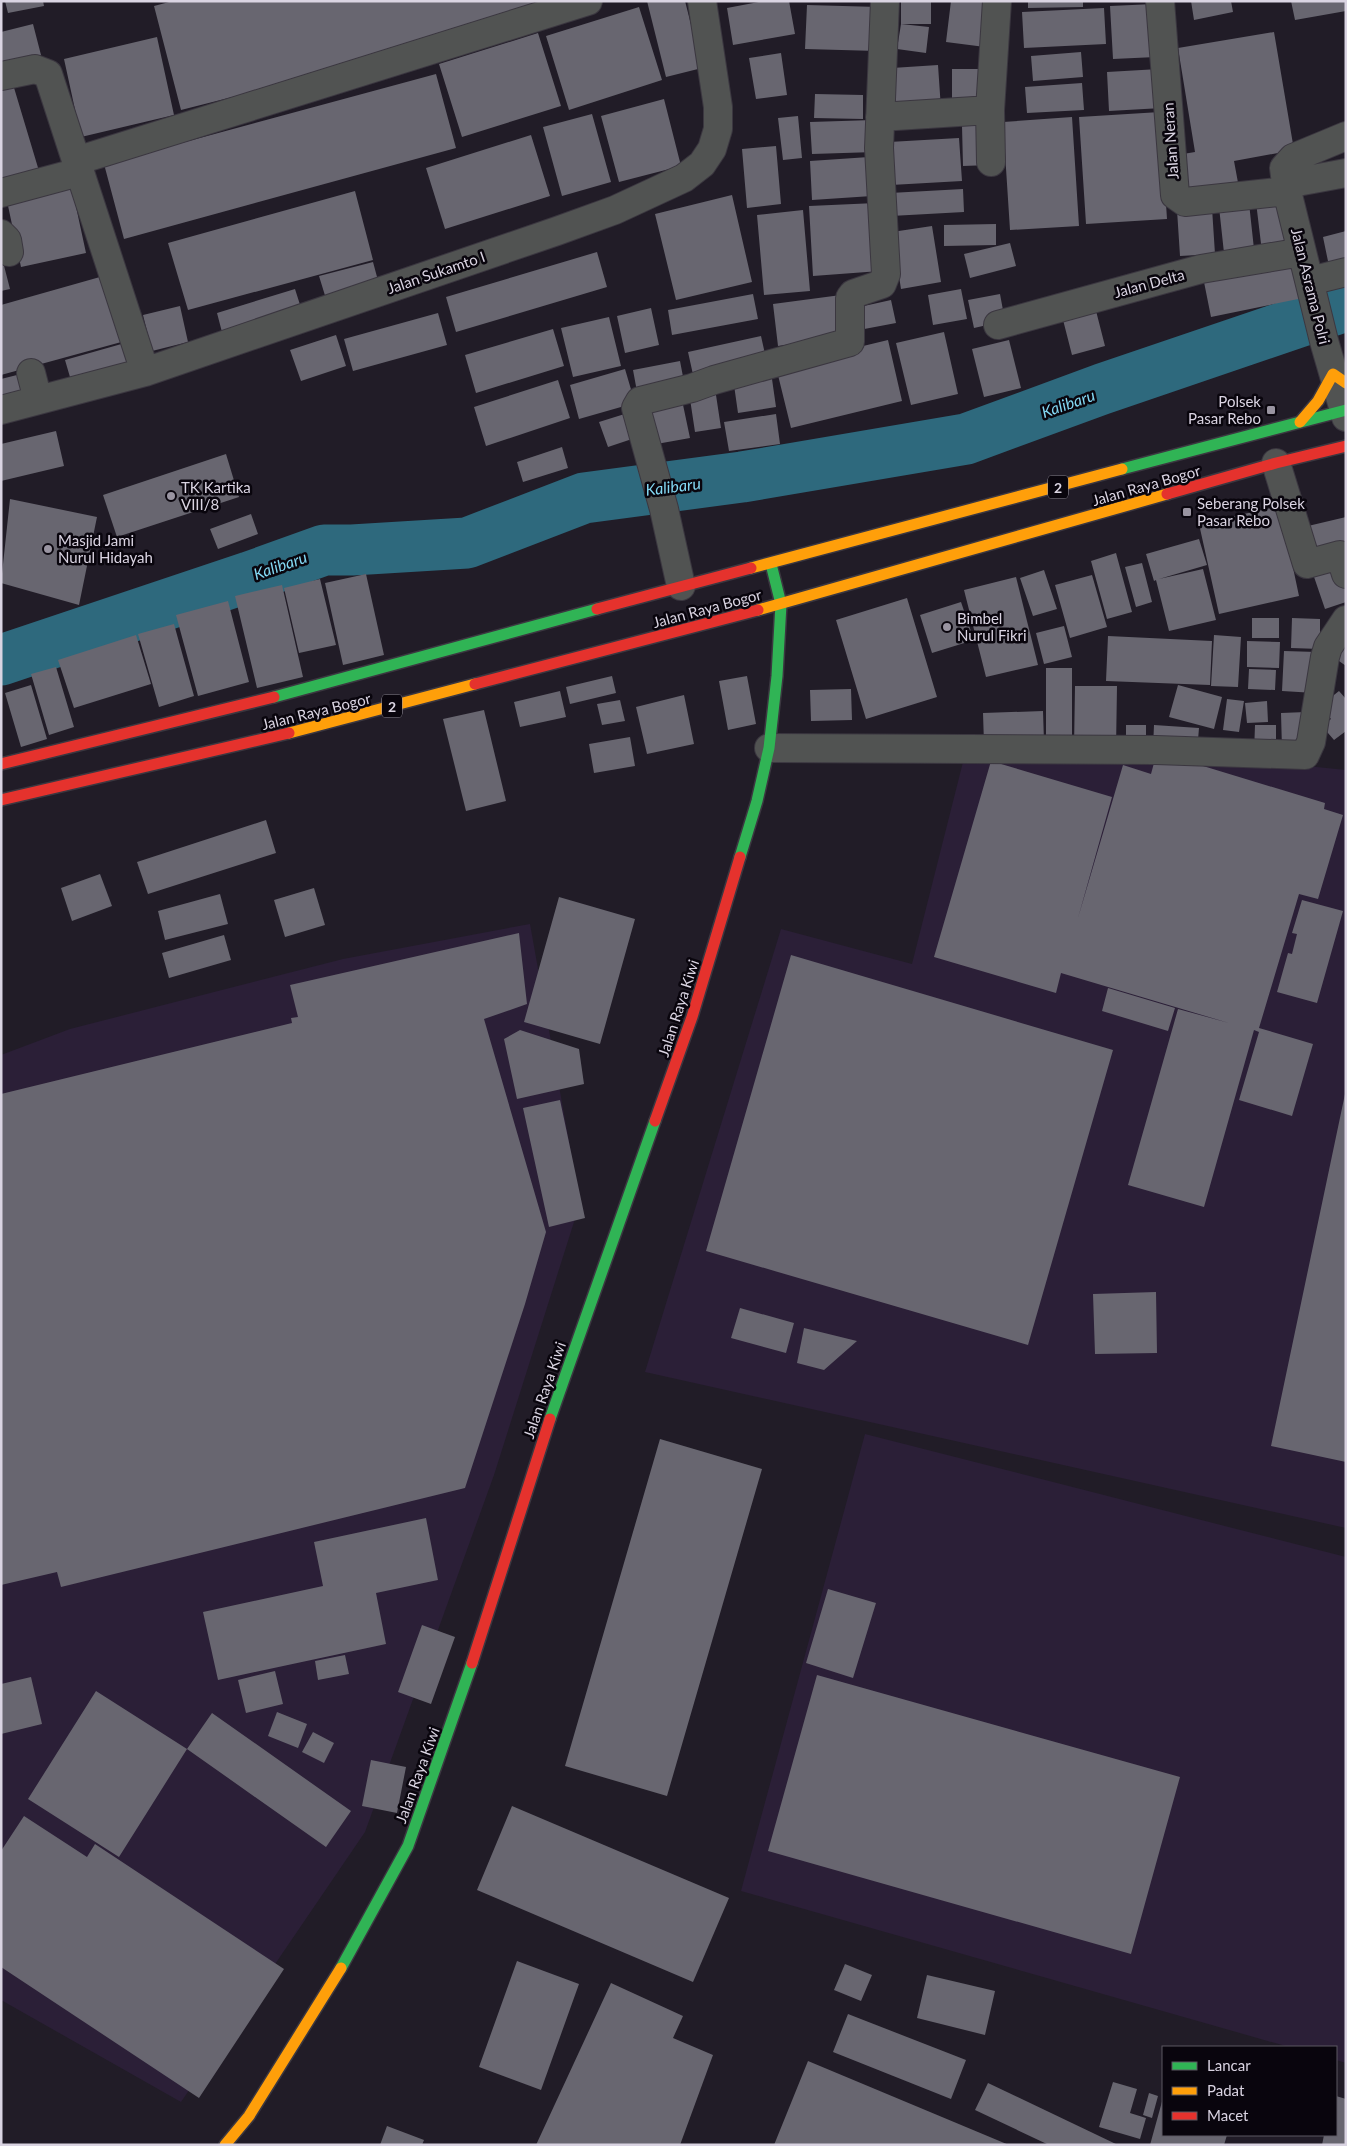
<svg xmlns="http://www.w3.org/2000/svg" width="1347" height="2146" font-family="Lato,sans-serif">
<rect width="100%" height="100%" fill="#211c27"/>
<!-- built -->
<path fill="#2b1f37" d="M1157 751 1346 770V1528L645 1372 781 929 912 964 964 758Z
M530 924 580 1203 494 1475 365 1832 181 2102 1 2000V1055L70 1029 343 959Z
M865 1434 1346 1557V2063L1336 2060V2047H1289L741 1891Z"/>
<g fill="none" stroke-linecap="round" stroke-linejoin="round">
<!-- river -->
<path stroke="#2e697d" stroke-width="51" d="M1 660 249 577 324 550H352L467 543 584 498 742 477 966 439 1102 389 1346 306"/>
</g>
<!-- building -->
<path fill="#686670" d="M5 1H43L44 6 8 13Z
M173 1H573L422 49 181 110 154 6Z
M647 1H685L702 68 666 77Z
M764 1H789L795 34 733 45 727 8Z
M901 1H931V24H901Z
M951 1H991L985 47 946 42Z
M1028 1H1083V7L1028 8Z
M1191 1H1231L1233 12 1194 20Z
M1291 1H1346V11L1295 20Z
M1154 4 1156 57 1113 59 1110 6Z
M807 5 879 7 877 51 805 49Z
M639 7 662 80 569 110 546 36Z
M1104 8 1106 44 1024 48 1022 12Z
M33 24 41 55 1 66V32Z
M901 24 929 27 926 53 897 49Z
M1274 32 1294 150 1234 161 1239 188 1184 197 1177 155 1195 152 1178 48Z
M538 33 561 106 462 137 439 64Z
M157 37 174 115 81 137 64 59Z
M1081 52 1083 77 1033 81 1031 56Z
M781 53 787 95 756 99 749 58Z
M938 65 941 109 894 112 892 68Z
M952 69H987L988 107 952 108Z
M1159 69 1162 108 1109 111 1107 72Z
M436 74 456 148 124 239 104 164Z
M12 81 39 171 1 182V84Z
M1082 83 1084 110 1027 113 1025 87Z
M815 94 863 95V119L814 118Z
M664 99 681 166 619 182 601 116Z
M1160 112 1167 219 1086 224 1079 117Z
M592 114 611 182 562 196 543 127Z
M798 116 802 158 783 160 778 118Z
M1072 117 1079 226 1010 230 1003 122Z
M873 120 875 152 812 154 810 122Z
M962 126H989L990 165 963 166Z
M531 135 550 196 445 229 426 168Z
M959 138 962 181 891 185 889 142Z
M776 146 781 204 747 208 742 149Z
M869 157 872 196 812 200 810 161Z
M72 188 86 253 21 267 7 201Z
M963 189 964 212 891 216 890 193Z
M355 191 373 260 188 310 168 243Z
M732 195 752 282 676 300 655 214Z
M1284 198 1290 249 1262 252 1256 202Z
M876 203 880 271 813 276 809 206Z
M1249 203 1254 249 1224 253 1219 207Z
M1212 208 1215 254 1180 256 1177 210Z
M803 210 810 291 764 295 757 215Z
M996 224V245L944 246V225Z
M932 226 941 282 901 289 892 232Z
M1346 231V262L1329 266 1323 237Z
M1010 243 1016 266 970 278 964 254Z
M597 252 607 287 456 332 446 297Z
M1 254 10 289 1 291Z
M1295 259 1303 298 1211 317 1203 277Z
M373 262 380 288 327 302 319 276Z
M107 275 125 341 1 375V305Z
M295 289 302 311 223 336 217 313Z
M961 289 967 319 933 325 928 295Z
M753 294 758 319 672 335 668 310Z
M1000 294 1005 321 974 328 968 300Z
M841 295 846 336 778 346 773 304Z
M891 300 896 323 859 330 855 308Z
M1094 303 1105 346 1072 355 1061 312Z
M180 306 188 342 152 351 143 315Z
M651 308 659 345 625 353 617 316Z
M438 313 447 345 353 371 344 339Z
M609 317 621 366 573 377 561 328Z
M553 329 564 366 476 393 465 355Z
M944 332 958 394 911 405 896 343Z
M336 335 346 366 301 381 290 350Z
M761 336 767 363 694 379 688 352Z
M888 340 902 401 791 428 776 367Z
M1009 340 1021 388 984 397 972 349Z
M132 341 139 365 72 384 65 360Z
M680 361 685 387 638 397 633 370Z
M625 369 635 403 579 419 570 385Z
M771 372 776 407 738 413 733 378Z
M25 373 31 395 1 404V379Z
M558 380 570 418 486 446 474 407Z
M716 395 721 428 695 432 690 399Z
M682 400 690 438 651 445 644 408Z
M631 412 638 437 608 447 599 422Z
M776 414 780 444 729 451 724 422Z
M56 431 64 466 1 481V444Z
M562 447 568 468 523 482 517 462Z
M226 454 239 497 117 537 103 495Z
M10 499 97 517 79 605 1 583Z
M1280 506 1299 596 1219 614 1199 524Z
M251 514 258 534 218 549 210 529Z
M1346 517V548L1316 556 1308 526Z
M1199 539 1207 565 1159 579 1203 569 1216 620 1169 631 1156 580 1154 581 1146 554Z
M1116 553 1132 612 1107 619 1091 561Z
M1339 562 1346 582V602L1325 609 1312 571Z
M1142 563 1152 602 1136 607 1125 567Z
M1044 570 1057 609 1033 616 1020 578Z
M366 574 384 655 343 665 325 583Z
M1092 575 1107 627 1070 638 1055 585Z
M1016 577 1038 665 986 677 964 590Z
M320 579 336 645 299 653 284 588Z
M282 585 303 677 257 688 235 596Z
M907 598 937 697 866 719 836 620Z
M228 601 249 682 198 696 176 615Z
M961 602 974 640 932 653 920 615Z
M1252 618H1279V638H1252Z
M1292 618 1320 619V649L1291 648Z
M174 624 194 696 159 707 138 634Z
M1064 626 1072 657 1044 664 1036 633Z
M136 635 151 684 74 708 58 660Z
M1214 635 1241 637 1238 687 1211 686Z
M1108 636 1212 641 1210 685 1106 681Z
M1346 637V666L1332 656Z
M1247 641 1280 642 1279 668 1247 667Z
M1284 651 1317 652 1315 693 1282 691Z
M56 667 74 727 49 735 31 674Z
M1046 668H1072V747H1046Z
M1249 669 1276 670 1275 690 1248 689Z
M612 676 616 693 570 704 566 687Z
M747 676 756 724 728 730 719 681Z
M31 685 47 739 21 747 5 693Z
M1178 685 1222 697 1214 729 1169 717Z
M1075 686H1117L1116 749 1074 748Z
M851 689 852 720 811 721 810 690Z
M560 691 566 717 520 727 514 702Z
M1339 691 1346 699V731L1334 740 1322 726 1331 719 1320 706Z
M684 695 694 744 647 754 636 707Z
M1227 699 1244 701 1239 732 1223 730Z
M620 700 625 721 602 725 597 704Z
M1267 701 1268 722 1247 723 1245 703Z
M484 710 506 801 466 811 443 719Z
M1043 711 1044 742 984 744 983 713Z
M1306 712 1307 749H1282L1281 713Z
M1126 725H1146V743L1126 744Z
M1154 725 1199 728 1197 752 1153 748Z
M1255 725H1276V753H1254Z
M630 737 635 766 594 773 589 744Z
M1157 752 1325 803 1324 809 1343 815 1318 899 1299 894 1259 1028 1313 1044 1292 1116 1239 1100 1259 1032 1254 1030 1204 1207 1128 1185 1178 1009 1229 1023 1061 973 1056 993 934 957 991 761 1112 797 1078 918 1123 765 1151 774Z
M266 820 276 853 148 894 137 862Z
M100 874 112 906 72 921 61 888Z
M314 888 325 925 285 937 274 900Z
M220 894 228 924 165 940 158 911Z
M559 897 635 919 600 1044 524 1022Z
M1302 900 1343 911 1317 1003 1277 992 1288 953 1292 954 1297 934 1292 933Z
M519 933 527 1004 484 1019 546 1232 525 1304 465 1488 61 1587 57 1572 1 1585V1094L292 1023 291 1018 298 1017 290 985Z
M224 935 231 960 169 978 162 953Z
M791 955 1113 1050 1028 1345 706 1251Z
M1108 988 1175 1008 1168 1031 1102 1011Z
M520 1030 579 1049 584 1084 517 1099 504 1039Z
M1345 1094 1346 1095V1462L1271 1446Z
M560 1100 585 1218 549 1227 523 1108Z
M1156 1292 1157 1353 1095 1354 1093 1294Z
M740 1308 794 1323 786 1353 731 1338Z
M804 1328 857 1341 824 1370 797 1363Z
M660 1439 762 1469 667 1796 565 1766Z
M426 1518 438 1580 376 1593 386 1644 218 1680 203 1612 323 1586 314 1542Z
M828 1589 876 1603 853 1678 806 1663Z
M422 1625 455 1637 431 1704 398 1692Z
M345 1655 349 1674 318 1680 315 1661Z
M275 1671 283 1704 246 1713 238 1680Z
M817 1675 1180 1777 1131 1954 768 1851Z
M31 1677 42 1724 1 1734V1684Z
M96 1691 187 1749 119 1857 28 1799Z
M277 1712 307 1724 298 1748 268 1736Z
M212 1713 351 1811 326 1847 187 1749Z
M313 1732 334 1743 324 1763 302 1752Z
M371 1760 406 1767 397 1813 362 1806Z
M512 1806 729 1898 693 1982 477 1890Z
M24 1816 87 1857 95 1844 284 1969 199 2098 1 1967V1851Z
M517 1961 579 1984 541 2090 479 2067Z
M845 1964 872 1975 861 2001 834 1990Z
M927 1975 995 1991 985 2035 917 2018Z
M611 1983 683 2016 673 2038 713 2055 680 2145H536Z
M848 2014 966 2060 951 2099 833 2052Z
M808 2061 1009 2145H774Z
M1113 2082 1137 2089 1130 2113 1146 2118 1140 2139 1099 2127Z
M988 2083 1118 2145H1049L975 2110Z
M1149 2093 1158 2096 1152 2118 1143 2115Z
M1336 2096 1346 2099V2145H1322L1324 2135H1336Z
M1163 2098V2135H1227L1224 2145H1150Z
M387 2126 424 2140 422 2145H380Z"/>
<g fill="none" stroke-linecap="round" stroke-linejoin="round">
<!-- street casing -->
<g stroke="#3b3740" stroke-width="30">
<path id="street" d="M1160 1 1175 195 1185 202 1287 191
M1 76 35 69 48 74 145 372
M880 117 990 110
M1346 136 1293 158 1284 168 1287 191 1324 341 1346 417
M76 161 588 1
M991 162 990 110 997 1
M1286 184 1346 173
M1 193 79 172
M1 234 7 240 9 252
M1310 281 1346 272
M998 325 1201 269 1302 252
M31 373 38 400
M1 410 145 372 557 231 615 210 684 178 702 164 712 149 718 129V107L702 1
M1276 463 1307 564 1340 555 1346 574
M681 586 664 509 636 408 640 401 692 388 714 380 850 342V298L853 294 882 284 886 274 879 148 885 1
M769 748 1156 750 1305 755 1311 742 1325 657 1328 647 1346 620"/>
</g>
<!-- fast casing -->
<g stroke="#3b3740" stroke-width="14">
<path id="fast" d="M1122 469 1346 410
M274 697 597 609
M740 857 757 801 769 748 777 676 781 604 771 564
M550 1419 655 1121
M341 1968 408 1846 472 1663"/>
</g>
<!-- slow casing -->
<g stroke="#3b3740" stroke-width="14">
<path id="slow" d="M1300 422 1318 401 1333 374 1346 383
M751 568 1122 469
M758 610 1167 494
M289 733 475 684
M225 2145 249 2116 341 1968"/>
</g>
<!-- jam casing -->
<g stroke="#3b3740" stroke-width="14">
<path id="jam" d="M1167 494 1276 463 1346 446
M597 609 751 568
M475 684 758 610
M1 764 274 697
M1 800 289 733
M655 1121 692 1017 740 857
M472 1663 550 1419"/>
</g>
<!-- street -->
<use href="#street" stroke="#515352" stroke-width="28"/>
<!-- fast -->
<use href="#fast" stroke="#30b455" stroke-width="11"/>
<!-- slow -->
<use href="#slow" stroke="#ff9f0a" stroke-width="11"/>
<!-- jam -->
<use href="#jam" stroke="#e5322d" stroke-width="11"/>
</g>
<!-- markers -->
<g fill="#9994a1" stroke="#09050d" stroke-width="2">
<rect x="1266" y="405" width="10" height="10" rx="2.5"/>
<circle cx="171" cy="496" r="5"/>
<rect x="1182" y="507" width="10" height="10" rx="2.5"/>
<circle cx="48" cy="549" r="5"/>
<circle cx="947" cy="627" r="5"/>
</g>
<g text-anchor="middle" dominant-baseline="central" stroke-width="5" stroke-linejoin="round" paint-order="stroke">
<!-- shield labels -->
<g fill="#09050d" stroke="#9b96a2" stroke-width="1">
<rect x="1048" y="475.5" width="20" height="23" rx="4"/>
<rect x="382" y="694.5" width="20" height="23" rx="4"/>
</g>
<g font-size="14" font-weight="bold" fill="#dad4e2">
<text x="1058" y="487">2</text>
<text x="392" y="706">2</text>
</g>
<!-- street labels -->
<g font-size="15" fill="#dad4e2" stroke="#09050d">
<text transform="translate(1170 141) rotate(-94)">Jalan Neran</text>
<text transform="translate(436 272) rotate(-19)">Jalan Sukamto I</text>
<text transform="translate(1149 283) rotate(-15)">Jalan Delta</text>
<text transform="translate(1311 286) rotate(76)">Jalan Asrama Polri</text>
<text transform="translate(1146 485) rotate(-16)">Jalan Raya Bogor</text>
<text transform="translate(707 608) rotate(-15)">Jalan Raya Bogor</text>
<text transform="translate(316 711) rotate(-14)">Jalan Raya Bogor</text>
<text transform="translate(678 1008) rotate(-72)">Jalan Raya Kiwi</text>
<text transform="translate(544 1390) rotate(-71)">Jalan Raya Kiwi</text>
<text transform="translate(417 1775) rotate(-70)">Jalan Raya Kiwi</text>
</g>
<!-- poi labels -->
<g font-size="15" fill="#dad4e2" stroke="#09050d" text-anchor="start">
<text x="1261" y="401" text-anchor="end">Polsek<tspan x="1261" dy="17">Pasar Rebo</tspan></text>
<text x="181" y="487">TK Kartika<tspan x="181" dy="17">VIII/8</tspan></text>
<text x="1197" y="503">Seberang Polsek<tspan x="1197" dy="17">Pasar Rebo</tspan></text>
<text x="58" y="540">Masjid Jami<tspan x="58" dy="17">Nurul Hidayah</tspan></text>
<text x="957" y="618">Bimbel<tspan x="957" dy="17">Nurul Fikri</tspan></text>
</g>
<!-- water labels -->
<g font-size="16" font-style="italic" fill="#83d8f3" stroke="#09050d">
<text transform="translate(1068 403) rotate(-19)">Kalibaru</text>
<text transform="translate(673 486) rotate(-7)">Kalibaru</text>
<text transform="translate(280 565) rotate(-19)">Kalibaru</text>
</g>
</g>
<!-- border -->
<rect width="1347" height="2146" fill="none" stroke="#dad4e2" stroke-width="5"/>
<!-- legend -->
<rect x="1162" y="2046" width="175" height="90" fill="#09050d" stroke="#5d5862"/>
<rect x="1172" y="2062" width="25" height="8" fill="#30b455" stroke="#5d5862"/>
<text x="1207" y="2071" font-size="15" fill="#dad4e2">Lancar</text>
<rect x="1172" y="2087" width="25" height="8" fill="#ff9f0a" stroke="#5d5862"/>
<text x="1207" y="2096" font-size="15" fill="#dad4e2">Padat</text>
<rect x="1172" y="2112" width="25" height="8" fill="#e5322d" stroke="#5d5862"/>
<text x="1207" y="2121" font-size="15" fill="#dad4e2">Macet</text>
</svg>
